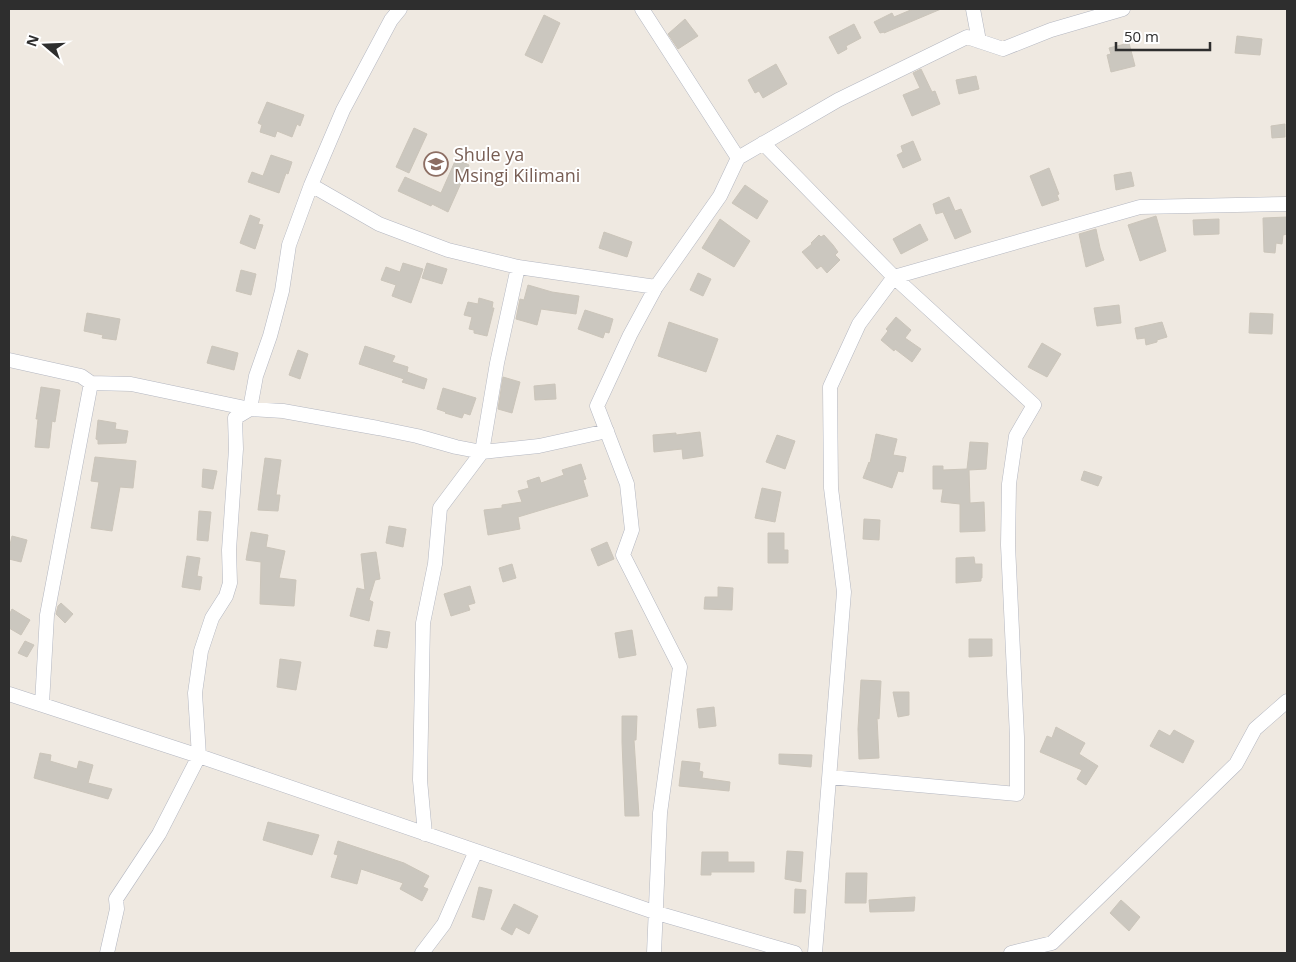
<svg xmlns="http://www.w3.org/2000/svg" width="1296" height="962" font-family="'Open Sans',sans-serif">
<rect width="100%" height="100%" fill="#efe9e1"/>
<!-- building -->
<path fill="#cbc7bf" stroke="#cbc5ba" d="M913 9H941L884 33V32L880 33 874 22 892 13 894 17Z
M544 15 560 23 542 63 525 55Z
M685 19 698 36 678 49 668 34Z
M854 24 861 38 846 46 847 49 838 54 829 37Z
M1237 36 1262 39 1260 55 1235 53Z
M1129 43 1135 66 1111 72 1107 55 1111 54 1109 48Z
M776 64 787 84 763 98 759 91 755 93 748 80Z
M921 69 932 92 935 91 940 104 912 116 903 95 920 88 913 73Z
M976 76 979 89 959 94 956 80Z
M267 102 304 115 300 126 297 124 292 137 277 131 275 137 260 132 262 125 258 123Z
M1285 124V137L1272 138 1271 126Z
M414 128 427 134 409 173 396 167Z
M913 141 921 160 903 168 897 155 903 152 901 146Z
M271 155 292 162 288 174 286 173 279 193 248 182 252 172 263 176Z
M456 159 469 165 448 212 432 204 431 206 398 191 405 177 441 193Z
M1049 168 1059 194 1057 195 1059 200 1042 206 1030 176Z
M1131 172 1134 186 1116 190 1114 175Z
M745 185 768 201 757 219 732 203Z
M949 197 955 211 961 209 971 232 955 239 943 212 936 214 933 204Z
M250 215 260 219 258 224 263 225 255 249 240 243Z
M1156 216 1166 251 1140 261 1128 225Z
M1287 217V234L1283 235 1282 244 1276 243 1275 253 1264 252 1263 218Z
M720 219 750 241 734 267 702 248Z
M1219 219V234L1194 235 1193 220Z
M920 224 928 240 901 254 893 239Z
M1096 229 1100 248 1104 260 1086 267 1079 234Z
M604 232 632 242 627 257 599 248Z
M819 235 821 237 824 235 833 245 838 252 835 255 840 260 827 273 821 266 817 269 802 252 812 244 811 243Z
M403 263 423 269 411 303 392 296 396 285 381 280 386 267 400 272Z
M427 263 447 269 442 284 422 278Z
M241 270 256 274 251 295 236 291Z
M698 273 711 279 703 296 690 290Z
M528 285 552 292 579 296 576 314 541 309 537 325 516 319 520 299 524 300Z
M479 298 493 302 492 308H494L487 336 474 333V330L469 329 472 317 464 315 468 302 478 304Z
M1119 305 1121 323 1097 326 1094 308Z
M585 310 613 319 609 333 605 332 603 338 578 329Z
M87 313 120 319 116 340 102 338 103 335 84 331Z
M1250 313 1273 314 1272 334 1249 333Z
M896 317 911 330 905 338 921 349 912 362 895 349 894 351 881 340 888 331 886 329Z
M669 322 718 339 706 372 658 356Z
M1162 322 1167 337 1157 340V342L1146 345 1145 338 1137 339 1135 328Z
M1042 343 1061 354 1047 377 1028 367Z
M212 346 238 353 234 370 207 363Z
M365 346 395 356 392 362 408 367 407 372 427 379 424 389 402 382 404 379 359 364Z
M298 350 308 354 300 379 289 375Z
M503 377 520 382 512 413 498 409Z
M555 384 556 399 535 400 534 386Z
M41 387 60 390 55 422 52 421 49 448 35 447 38 419H36Z
M443 388 476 398 470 415 464 413 462 418 445 413 446 412 437 409Z
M98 420 116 423 115 429 128 431 126 443 98 444V440L96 439Z
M700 432 703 456 683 459 682 449 654 452 653 435 676 433V435Z
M876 434 897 439 893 455 906 457 903 472 898 471 892 488 863 478 869 462 870 463Z
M777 435 795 441 785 469 766 462Z
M970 442 988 443 986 469 969 470 970 503 984 502 985 531 960 532V504L941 502 943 489H933V466H943V470L967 469Z
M95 457 136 461 133 488 120 487 112 531 91 528 99 482 91 481Z
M265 458 281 460 276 495H280L278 511 258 510Z
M581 464 586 479 583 480 588 496 518 517 520 529 488 535 484 510 502 508V505L522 502 518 491 529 488 527 481 539 477 541 483 564 475 562 470Z
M203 469 217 471 213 489 202 487Z
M1084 471 1102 477 1098 486 1081 480Z
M762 488 781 492 775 522 755 518Z
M199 511 211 512 208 541 197 540Z
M864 519 880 520 879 540 863 539Z
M389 526 406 529 403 547 386 543Z
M251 532 268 535 266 547 285 551 279 578 296 580 294 606 260 604 261 562 246 560Z
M768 533H784V550H788V563H768Z
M12 536 27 540 21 562 9 559V549Z
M607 542 614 559 598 566 591 549Z
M376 552 380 579 375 580 369 600 373 602 369 621 350 616 357 588 365 590 361 554Z
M187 556 200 558 197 576 202 577 200 590 182 587Z
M974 557 975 564H982V578H981V581L956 583V558Z
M512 564 516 578 503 582 499 568Z
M470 586 475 603 468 605 470 610 451 616 444 594Z
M718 587 733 588 732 610 704 609 705 597H718Z
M61 603 73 614 65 623 56 614 58 606Z
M12 609 30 620 21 635 9 628V615Z
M377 630 390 632 387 648 374 646Z
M632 630 636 655 619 658 615 633Z
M969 639H992V656L969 657Z
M25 641 34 645 27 657 18 653Z
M280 659 301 662 296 690 277 687Z
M861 680 881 681 879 719 877 718 879 758 859 759 858 729Z
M893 692H909V715L898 717Z
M714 707 716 726 699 728 697 709Z
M622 716H637L636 740H634L639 816H625L622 742Z
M1056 727 1085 743 1079 754 1098 766 1086 785 1077 779 1082 770 1040 752 1047 736 1052 738Z
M1159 730 1170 736 1174 730 1194 741 1183 763 1150 746Z
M40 753 51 755 50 761 77 769 79 761 93 765 88 783 112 789 108 799 34 778Z
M779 754 812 755 811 767 779 764Z
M682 761 700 763 699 771 703 772 702 778 730 782 729 791 679 786Z
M268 822 319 835 312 855 263 840Z
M338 841 404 863 429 876 423 887 428 889 422 901 400 889 403 883 361 869 357 884 331 877 338 855 334 854Z
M787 851 803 852 801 882 785 879Z
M702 852H728V862H754V872H711V875H701Z
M846 873H867L866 903H845Z
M479 887 492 890 484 920 472 917Z
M795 889 806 890 805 913H794Z
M915 897 914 911 870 912 869 900Z
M1121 900 1140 917 1129 931 1110 913Z
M514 904 538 916 529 934 516 927 512 935 501 929Z"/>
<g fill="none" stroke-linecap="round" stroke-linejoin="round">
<!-- street casing -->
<g stroke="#b4b7c1" stroke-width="15">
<path id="street" d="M642 9 738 158
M973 9 979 41
M763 143 894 277 1034 405 1016 436 1009 484 1008 545 1017 737V794L830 777
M311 185 379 224 448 250 518 267 656 287
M9 360 81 376 91 383 131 384 250 409 283 411 378 428 417 436 456 447 482 452 539 446 607 431
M9 694 199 756 657 913 795 953
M42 704 47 615 91 383
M425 834 420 780 423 623 435 564 440 508 482 452 497 363 518 267
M107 953 117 909 116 899 159 834 199 756 195 693 201 651 212 618 226 596 230 583 229 550 236 449 235 418 250 409 256 376 270 336 282 291 289 245 311 185 343 110 391 20 400 9
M422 953 444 924 476 851
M654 953 660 813 680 667 623 555 632 530 627 484 597 406 630 335 656 287 720 196 738 158 838 100 967 37 1003 49 1051 30 1123 9
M815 953 844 592 831 488 830 387 859 324 894 277 1140 207 1287 204
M1011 953 1052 943 1236 764 1255 729 1287 701"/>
</g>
<!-- street -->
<use href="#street" stroke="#fff" stroke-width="14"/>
</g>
<!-- icons -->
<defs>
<g id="school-ring" transform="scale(1.25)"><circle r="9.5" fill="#fff" stroke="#8d6e63" stroke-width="1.5"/><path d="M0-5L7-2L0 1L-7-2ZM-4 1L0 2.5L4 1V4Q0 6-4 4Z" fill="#8d6e63"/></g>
</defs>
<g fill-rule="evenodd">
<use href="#school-ring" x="436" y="164"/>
</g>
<g text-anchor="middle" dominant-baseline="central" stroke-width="4" stroke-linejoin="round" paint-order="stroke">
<!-- education labels -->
<g font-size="18" fill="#785e54" stroke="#fff" text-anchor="start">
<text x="454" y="154">Shule ya<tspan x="454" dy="21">Msingi Kilimani</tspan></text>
</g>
</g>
<!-- border -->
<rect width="1296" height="962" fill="none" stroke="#2e2e2e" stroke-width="20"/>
<!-- north arrow -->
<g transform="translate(45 45) rotate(289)" stroke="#ffffff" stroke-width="4" paint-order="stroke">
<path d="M0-4L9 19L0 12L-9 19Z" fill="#2e2e2e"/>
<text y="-8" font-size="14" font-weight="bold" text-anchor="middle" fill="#2e2e2e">N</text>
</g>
<!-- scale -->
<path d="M1116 42v8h94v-8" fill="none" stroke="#2e2e2e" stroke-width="2.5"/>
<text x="1124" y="42" font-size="15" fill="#2e2e2e" stroke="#ffffff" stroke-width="4" paint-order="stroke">50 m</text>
</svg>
